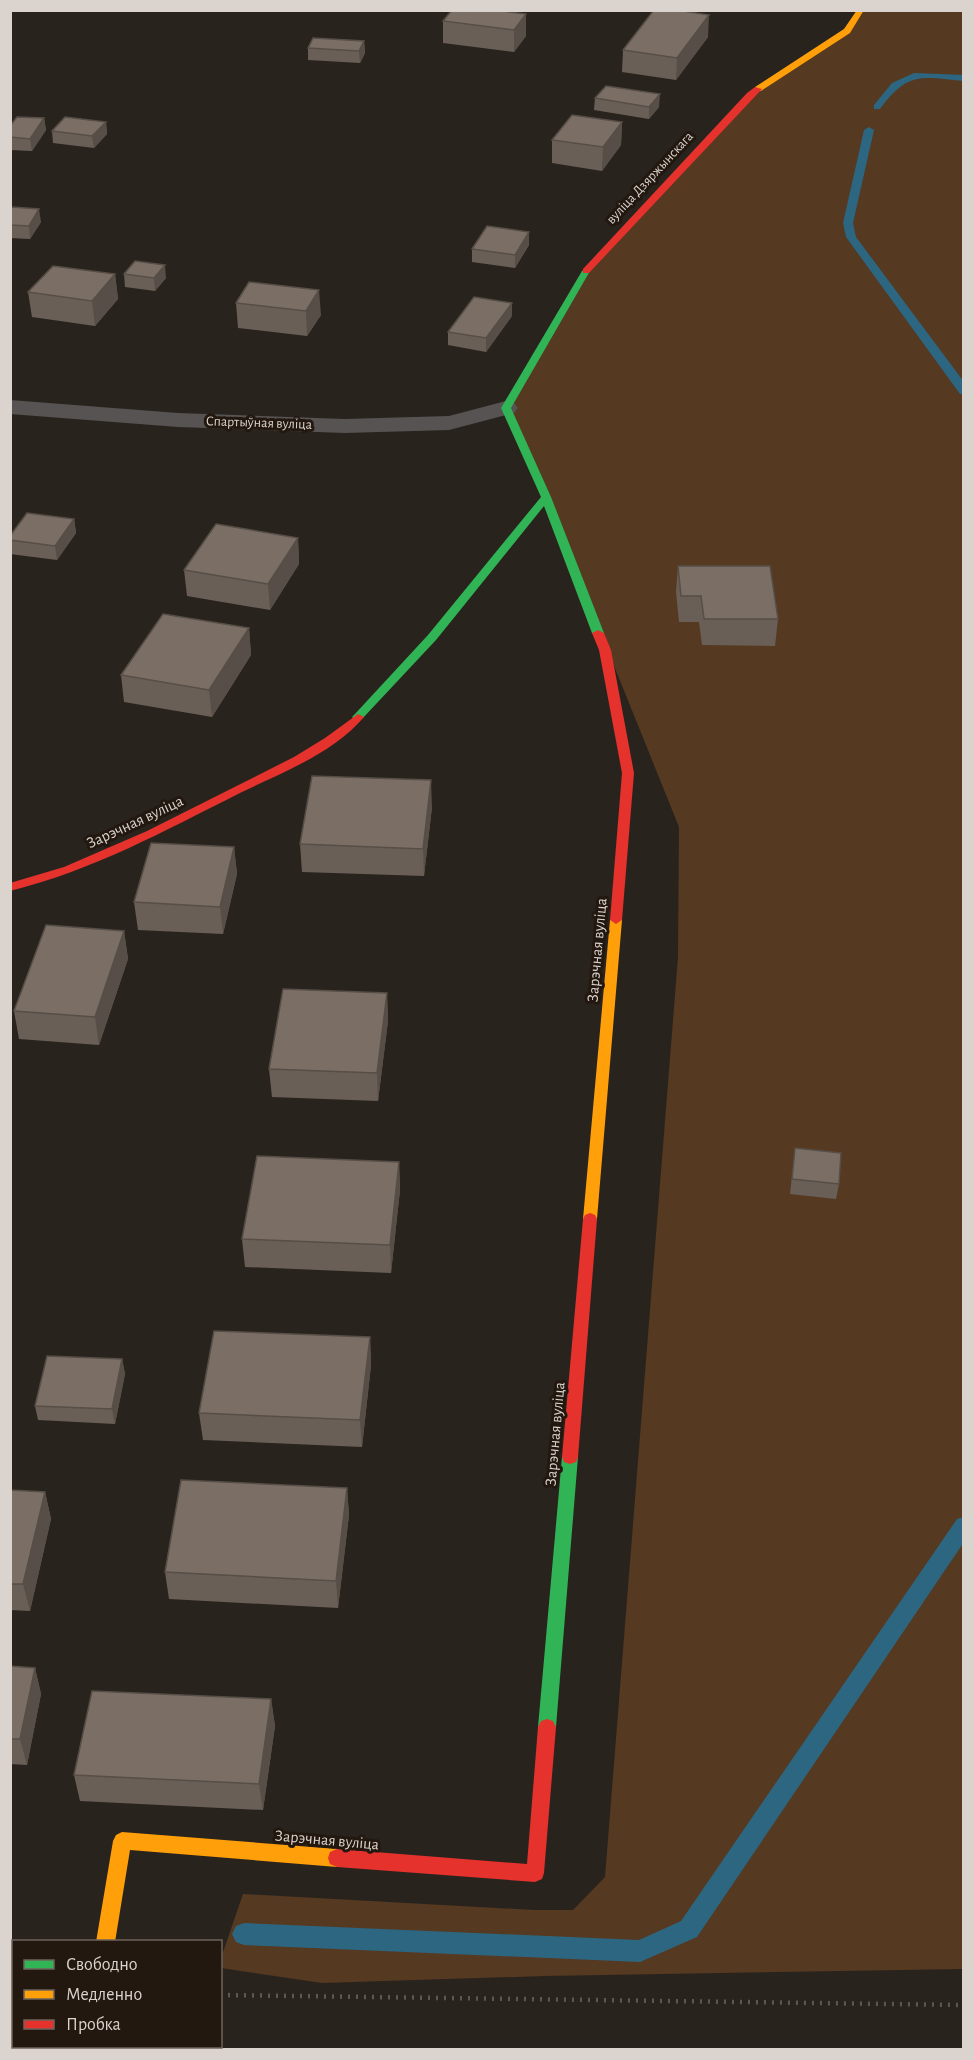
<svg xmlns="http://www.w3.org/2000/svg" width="974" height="2060" font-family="'Alegreya Sans',sans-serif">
<rect width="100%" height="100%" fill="#29231e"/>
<!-- green -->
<path fill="#553921" d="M861 11H963V1969L545 1976 322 1983 221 1968V1958L243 1894 535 1910H573L605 1877 678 957 679 827 546 497 506 408 584 274 750 95 847 31Z"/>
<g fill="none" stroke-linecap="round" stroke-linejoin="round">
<!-- stream -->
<path fill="#2d6681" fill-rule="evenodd" d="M914 73 964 75V81C921 77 908 71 880 109H874V105L892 83Z
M869 127 874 130 853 223 856 237 964 382V394H960L846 237 843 223 864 130Z
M964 1517V1542L697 1937 640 1962 244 1945 236 1942 232 1934 236 1926 244 1923 639 1940 681 1921 957 1519Z"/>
<!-- path -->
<path stroke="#5b5855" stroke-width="4.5" stroke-dasharray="2 6" stroke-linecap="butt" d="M220 1995 964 2005"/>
<!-- street -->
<path fill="#565352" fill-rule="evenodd" d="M10 400 178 413 345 419 449 416 506 401 514 403 518 408 514 413 449 430 345 433 178 427 10 414Z
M10 1967H14V2013H10Z"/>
<!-- fast -->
<path fill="#30b455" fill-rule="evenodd" d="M586 268 590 271 511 408 551 497 604 633 598 636 592 633 544 506 436 640 362 719H354L352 717 354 715 428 635 541 497 501 408 582 271Z
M570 1450 576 1452 578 1457 556 1727 553 1733 547 1735 541 1733 538 1727 562 1457 564 1452Z"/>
<!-- slow -->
<path fill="#ff9f0a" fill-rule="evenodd" d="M857 10H864L850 33 761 91H755V87L844 29Z
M616 916 622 920 597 1219 595 1223H585L583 1219 610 920Z
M122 1832 337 1849 344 1852 346 1858 344 1864 337 1867 130 1850 115 1942H96L113 1841 116 1835Z"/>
<!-- jam -->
<path fill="#e5322d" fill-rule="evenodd" d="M755 87 762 89 589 273H583V269L747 93Z
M598 630 604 633 611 650 634 773 622 920 616 924 610 920 622 773 599 650 592 633Z
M358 714 364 717C334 753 281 773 240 793 164 831 94 870 10 891V883L64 867 147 831 294 757 325 738Z
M590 1213 595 1215 597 1219 578 1457 576 1462 570 1464 564 1462 562 1457 583 1219 585 1215Z
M547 1719 553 1721 556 1727 544 1873 542 1879 535 1882 337 1867 330 1864 328 1858 330 1852 337 1849 527 1864 538 1727 541 1721Z"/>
</g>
<!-- wall -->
<path fill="#6a5f57" d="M526 14V36L514 52 443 43V21Z
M708 37 676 80 622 72 623 50Z
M364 41 365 53 360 63 308 60V48Z
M595 98 659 107 649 119 594 110Z
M44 118 46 130 32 151 10 150V126Z
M106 122 107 134 94 148 53 143 52 131Z
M622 122 621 145 602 171 552 163V140Z
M10 209 41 222 30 239 10 238Z
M529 245 515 268 472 262V249Z
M115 274 118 299 95 326 32 317 28 292Z
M124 274 166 278 155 291 125 287Z
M249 282 321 315 307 336 238 328 236 303Z
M512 316 486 352 448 345V332Z
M74 519 76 533 57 560 10 554V536Z
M298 538 299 564 270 610 187 596 184 570Z
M678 566 778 619 775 646 702 645 699 622H679L676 592Z
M249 628 251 655 212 717 124 702 121 675Z
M432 807 424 876 302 872 300 844Z
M234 847 237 874 223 934 138 930 134 902Z
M124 931 128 959 99 1045 19 1039 14 1011Z
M387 993 388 1021 378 1101 272 1097 269 1069Z
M795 1148 839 1184 836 1199 790 1194Z
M399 1162 400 1190 391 1273 245 1267 242 1239Z
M370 1337 371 1365 362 1447 203 1440 199 1413Z
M122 1359 125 1374 115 1424 38 1420 35 1406Z
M347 1488 349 1515 338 1608 169 1599 165 1572Z
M10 1490 45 1492 51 1519 30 1611 10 1610Z
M10 1666 35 1668 41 1694 27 1765 10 1764Z
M271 1699 275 1726 263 1810 80 1801 74 1775Z"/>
<!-- shaded-wall -->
<path fill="#564e47" d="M526 14V36L514 52V30Z
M709 15 708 37 676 80 677 58Z
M364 41 365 53 360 63 359 51Z
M660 94 659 107 649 119V107Z
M44 118 46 130 32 151 30 139Z
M106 122 107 134 94 148 92 136Z
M622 122 621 145 602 171 603 147Z
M39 209 41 222 30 239 29 226Z
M529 232V245L515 268V255Z
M165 265 166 278 155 291 154 278Z
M115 274 118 299 95 326 92 301Z
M319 290 321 315 307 336 306 311Z
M512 303V316L486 352V338Z
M74 519 76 533 57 560 55 546Z
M298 538 299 564 270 610 268 584Z
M249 628 251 655 212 717 209 690Z
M431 780 432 807 424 876 423 849Z
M234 847 237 874 223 934 220 907Z
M124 931 128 959 99 1045 95 1017Z
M387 993 388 1021 378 1101 377 1073Z
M399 1162 400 1190 391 1273 390 1245Z
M370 1337 371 1365 362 1447 360 1420Z
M122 1359 125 1374 115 1424 112 1409Z
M347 1488 349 1515 338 1608 336 1581Z
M45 1492 51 1519 30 1611 23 1584Z
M35 1668 41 1694 27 1765 20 1739Z
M271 1699 275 1726 263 1810 259 1784Z"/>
<!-- building -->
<path fill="#7b6f65" stroke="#564e47" stroke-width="1.5" d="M452 10H495L526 14 514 30 443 21Z
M654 10H677L709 15 677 58 623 50Z
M313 38 364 41 359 51 308 48Z
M606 86 660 94 649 107 595 98Z
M572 115 622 122 603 147 552 140Z
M17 117 44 118 30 139 10 137V126Z
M65 117 106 122 92 136 52 131Z
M12 207 39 209 29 226 10 225V209Z
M487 226 529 232 515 255 472 249Z
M135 261 165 265 154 278 124 274Z
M53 266 115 274 92 301 28 292Z
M249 282 319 290 306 311 236 303Z
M474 297 512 303 486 338 448 332Z
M27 513 74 519 55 546 10 540V536Z
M216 524 298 538 268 584 184 570Z
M678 566H770L778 619H704L701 596H681Z
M163 614 249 628 209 690 121 675Z
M312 776 431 780 423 849 300 844Z
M151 843 234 847 220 907 134 902Z
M46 925 124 931 95 1017 14 1011Z
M283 989 387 993 377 1073 269 1069Z
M795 1148 841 1153 839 1184 792 1179Z
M257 1156 399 1162 390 1245 242 1239Z
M214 1331 370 1337 360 1420 199 1413Z
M47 1356 122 1359 112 1409 35 1406Z
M181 1480 347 1488 336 1581 165 1572Z
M10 1490 45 1492 23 1584H10Z
M10 1666 35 1668 20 1739H10Z
M92 1691 271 1699 259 1784 74 1775Z"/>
<g text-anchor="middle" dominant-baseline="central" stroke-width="6" stroke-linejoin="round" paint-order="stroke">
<!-- far-street labels -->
<g font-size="14" fill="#dbd3cd" stroke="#23180f">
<text transform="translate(650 178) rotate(-47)">вуліца Дзяржынскага</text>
<text transform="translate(259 423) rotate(2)">Спартыўная вуліца</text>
</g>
<!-- street labels -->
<g font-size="16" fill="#dbd3cd" stroke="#23180f">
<text transform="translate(135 822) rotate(-25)">Зарэчная вуліца</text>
<text transform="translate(597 950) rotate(-85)">Зарэчная вуліца</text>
<text transform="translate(555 1434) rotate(-85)">Зарэчная вуліца</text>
<text transform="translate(327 1840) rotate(5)">Зарэчная вуліца</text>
</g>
</g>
<!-- border -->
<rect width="974" height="2060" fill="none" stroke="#dbd3cd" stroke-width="24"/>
<!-- legend -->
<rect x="12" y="1940" width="210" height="108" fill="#23180f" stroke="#6d635b" stroke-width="1.5"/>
<rect x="24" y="1960" width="30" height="9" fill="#30b455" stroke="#6d635b" stroke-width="1.5"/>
<text x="66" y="1970" font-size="18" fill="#dbd3cd">Свободно</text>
<rect x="24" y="1990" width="30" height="9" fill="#ff9f0a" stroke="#6d635b" stroke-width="1.5"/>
<text x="66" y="2000" font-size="18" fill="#dbd3cd">Медленно</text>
<rect x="24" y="2020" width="30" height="9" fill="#e5322d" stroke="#6d635b" stroke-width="1.5"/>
<text x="66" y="2030" font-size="18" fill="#dbd3cd">Пробка</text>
</svg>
